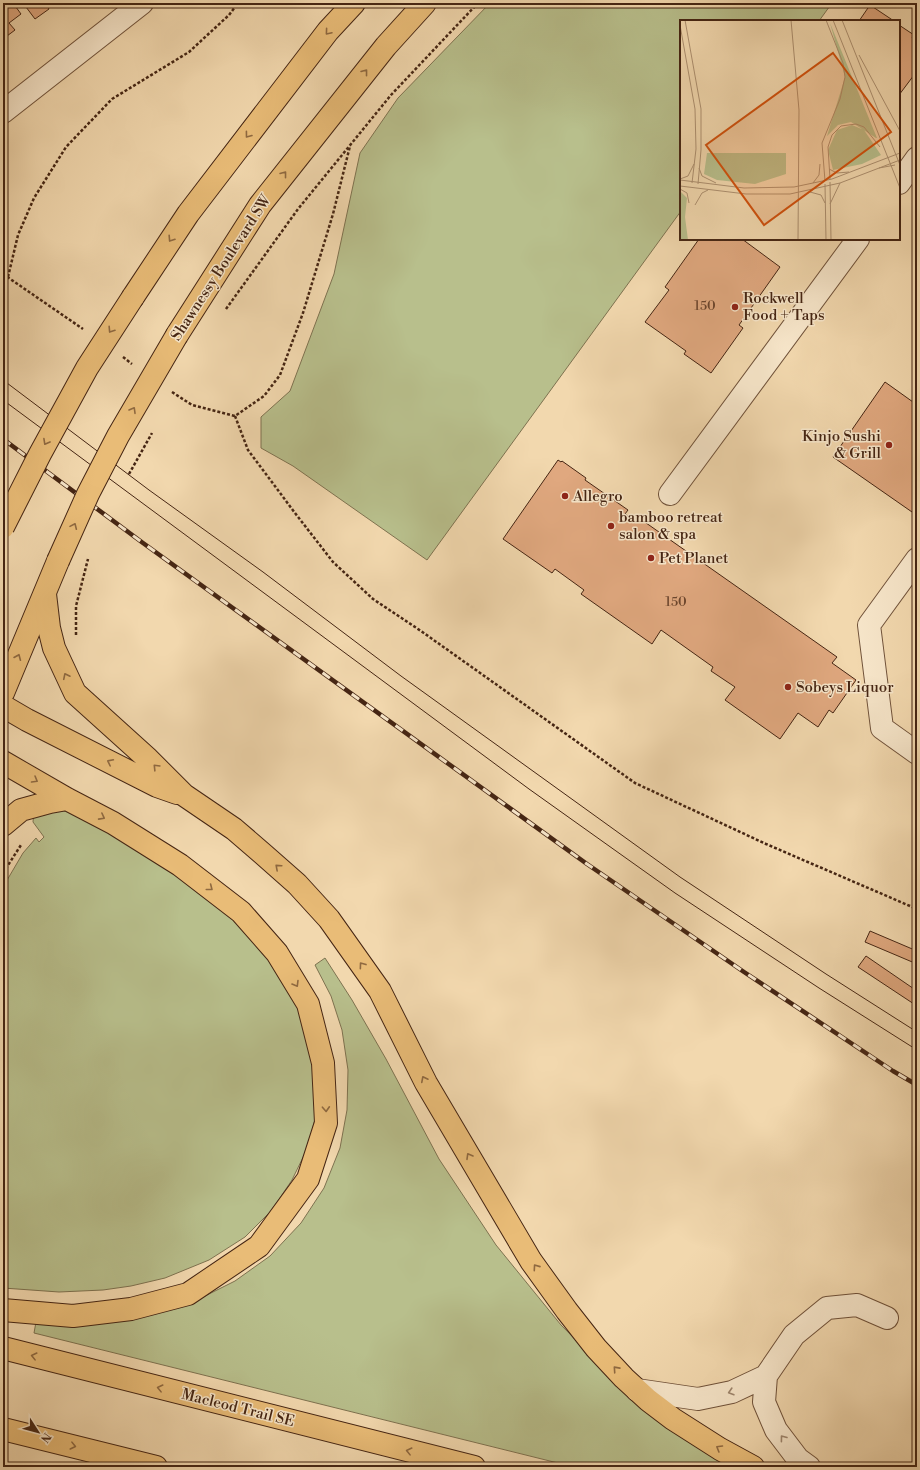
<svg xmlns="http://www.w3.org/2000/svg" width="920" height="1470" font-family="'Libre Bodoni',serif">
<rect width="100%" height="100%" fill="#f2d8ae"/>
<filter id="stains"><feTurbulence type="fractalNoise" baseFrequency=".005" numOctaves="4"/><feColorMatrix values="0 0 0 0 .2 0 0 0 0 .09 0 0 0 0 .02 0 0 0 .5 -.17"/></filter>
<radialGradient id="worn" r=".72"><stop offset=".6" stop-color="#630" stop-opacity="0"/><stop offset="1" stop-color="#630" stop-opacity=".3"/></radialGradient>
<!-- green -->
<path fill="#b8bf8c" stroke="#7e7250" d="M490 3H832L819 21H681V211L427 560 293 466 261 448V417L290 391 334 274 360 153 398 98Z
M76 809 215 898 265 946 293 989 317 1074 315 1119 308 1147 292 1180 271 1211 245 1237 209 1260 165 1278 131 1286 103 1290 59 1292 3 1288V887L23 853 36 838 39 842 44 837 33 822 34 811Z
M325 958 352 1000 386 1059 439 1159 496 1245 561 1325 620 1385 737 1467H574L34 1333 36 1322 197 1300 235 1281 270 1256 301 1223 324 1188 340 1148 347 1110 348 1070 342 1030 331 996 315 965Z"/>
<!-- building -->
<path fill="#e0a87f" stroke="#452513" d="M3 3H13L21 14 9 23 15 30 3 39Z
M23 3H48L46 4 49 9 35 19Z
M870 5 894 21H859Z
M899 25 914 35 912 38 917 42V71L899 95Z
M699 239H742L780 267 739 325 743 328 711 373 684 354 686 351 645 322 669 290 665 287Z
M885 382 913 402 917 396V505L912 512 833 457Z
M558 460 561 462 562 461 586 478 585 480 628 510 625 514 635 521 639 518 837 657 832 663 856 680 833 713 829 710 818 727 798 713 780 739 725 700 735 687 711 671 713 667 661 630 652 644 581 594 584 590 555 569 552 573 503 539Z
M870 931 917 951V964L865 942Z
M866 956 917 991V1006L858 967Z"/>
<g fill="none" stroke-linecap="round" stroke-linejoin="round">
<!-- minor casing -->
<g stroke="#70523a" stroke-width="24">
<path id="minor" d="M3 112 142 3
M899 183 917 158
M670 494 858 239
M917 559 869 625 882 728 917 753
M766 1376 764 1402 776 1430 798 1459 809 1467
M637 1390 698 1399 732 1392 766 1376 794 1335 827 1308 857 1305 887 1318"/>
</g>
<!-- major casing -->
<g stroke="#452513" stroke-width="24">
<path id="major" d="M133 297 188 214 328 31 354 3
M177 335 260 205 386 46 425 3
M3 693 58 561"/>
</g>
<!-- highway casing -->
<g stroke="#452513" stroke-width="24">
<path id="highway" d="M45 594 49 628 54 648 75 693 148 759 184 795 234 829 263 854 297 884 329 919 380 991 426 1083 531 1261 567 1311 596 1348 624 1378 648 1400 673 1419 720 1449 753 1467
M3 706 27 720 157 786 177 793
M3 762 67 799 113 823 180 865 241 912 277 953 308 1004 323 1063 326 1123 308 1179 259 1246 188 1294 131 1309 73 1316 3 1310
M3 825 21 810 50 802 67 799
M3 1348 474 1467
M3 1429 156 1467"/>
</g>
<!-- path -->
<path stroke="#452513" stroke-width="2.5" stroke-dasharray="3 2" stroke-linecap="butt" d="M3 274 83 329
M8 277 18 235 34 198 66 147 112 99 189 52 229 15 238 3
M226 309 298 209 391 95 478 3
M123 357 132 364
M172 392 192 405 235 416 264 396 280 375 303 313 333 214 350 146
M235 416 248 450 295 513 333 562 373 599 421 631 635 783 766 844 917 909
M3 873 21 845"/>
<!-- minor -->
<use href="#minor" stroke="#f7e6ca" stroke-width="22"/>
<!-- major -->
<use href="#major" stroke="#e9bc77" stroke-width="22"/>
<!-- highway -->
<use href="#highway" stroke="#e9bc77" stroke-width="22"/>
<!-- tram -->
<path stroke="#452513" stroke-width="1" d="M3 380 149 490 263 572 401 676 680 877 826 974 917 1032
M3 400 529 789 675 893 819 988 917 1050"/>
<!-- rail casing -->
<g stroke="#452513" stroke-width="4.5">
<path id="rail" d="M3 439 143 543 587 864 744 972 893 1071 917 1085"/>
</g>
<!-- rail -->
<use href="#rail" stroke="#f7e6ca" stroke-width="3" stroke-dasharray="9" stroke-linecap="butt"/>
<!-- major-bridge casing -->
<g stroke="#452513" stroke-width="24" stroke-linecap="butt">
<path id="major-bridge" d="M3 527 40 454 87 368 133 297
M58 561 88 494 118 436 177 335"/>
</g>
<!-- path-bridge -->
<path stroke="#452513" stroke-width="2.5" stroke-dasharray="3 2" stroke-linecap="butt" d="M129 474 152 433
M76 635V606L88 559"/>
<!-- major-bridge -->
<use href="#major-bridge" stroke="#e9bc77" stroke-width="22"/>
</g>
<!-- one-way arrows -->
<defs><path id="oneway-chevron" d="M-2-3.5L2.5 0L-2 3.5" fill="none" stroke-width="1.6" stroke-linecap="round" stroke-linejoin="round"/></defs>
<g stroke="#8f6940">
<use href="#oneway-chevron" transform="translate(328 32) rotate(130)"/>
<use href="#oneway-chevron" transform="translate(365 72) rotate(-52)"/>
<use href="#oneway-chevron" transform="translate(248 135) rotate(127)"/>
<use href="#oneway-chevron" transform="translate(284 174) rotate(-52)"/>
<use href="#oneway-chevron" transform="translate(171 239) rotate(123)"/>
<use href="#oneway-chevron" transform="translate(111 330) rotate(123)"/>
<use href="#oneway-chevron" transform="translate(133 410) rotate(-60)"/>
<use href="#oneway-chevron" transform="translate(46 442) rotate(119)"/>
<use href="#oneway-chevron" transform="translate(74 526) rotate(-66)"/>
<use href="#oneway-chevron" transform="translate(18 657) rotate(-67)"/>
<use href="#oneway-chevron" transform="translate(66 676) rotate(-116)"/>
<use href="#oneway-chevron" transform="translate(110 762) rotate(-153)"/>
<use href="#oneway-chevron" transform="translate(156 767) rotate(-134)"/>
<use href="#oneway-chevron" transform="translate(35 780) rotate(30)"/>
<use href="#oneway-chevron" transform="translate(102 817) rotate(28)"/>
<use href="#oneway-chevron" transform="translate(278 867) rotate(-138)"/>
<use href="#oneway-chevron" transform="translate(210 888) rotate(38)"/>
<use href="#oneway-chevron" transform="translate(362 965) rotate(-126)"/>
<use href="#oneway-chevron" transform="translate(296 984) rotate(59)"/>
<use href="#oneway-chevron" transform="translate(424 1079) rotate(-117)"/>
<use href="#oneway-chevron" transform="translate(326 1109) rotate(87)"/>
<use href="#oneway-chevron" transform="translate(469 1156) rotate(-120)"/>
<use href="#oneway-chevron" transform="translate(536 1267) rotate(-125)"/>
<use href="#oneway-chevron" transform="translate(34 1356) rotate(-166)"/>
<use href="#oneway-chevron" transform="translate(616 1369) rotate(-132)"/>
<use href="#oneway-chevron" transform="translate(160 1388) rotate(-166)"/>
<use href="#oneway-chevron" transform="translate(73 1446) rotate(14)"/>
<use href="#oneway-chevron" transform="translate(719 1448) rotate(-149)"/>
<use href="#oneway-chevron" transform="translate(409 1451) rotate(-166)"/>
</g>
<g stroke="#9e866e">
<use href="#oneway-chevron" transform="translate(731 1392) rotate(163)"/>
<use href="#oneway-chevron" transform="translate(783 1438) rotate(-127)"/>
</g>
<!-- markers -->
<g fill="#8f2418" stroke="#f7e6ca" stroke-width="1.5">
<circle cx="735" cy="307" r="4"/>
<circle cx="889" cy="445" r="4"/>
<circle cx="565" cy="496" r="4"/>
<circle cx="611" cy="526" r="4"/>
<circle cx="651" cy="558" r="4"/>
<circle cx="788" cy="687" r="4"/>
</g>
<g text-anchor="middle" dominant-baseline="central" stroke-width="3" stroke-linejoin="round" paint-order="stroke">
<!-- number labels -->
<g font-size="13" fill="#6c462e">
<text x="705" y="306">150</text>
<text x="676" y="602">150</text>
</g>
<!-- street labels -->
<g font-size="15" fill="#452513" stroke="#f7e6ca">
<text transform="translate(221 268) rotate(-57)">Shawnessy Boulevard SW</text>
<text transform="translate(238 1408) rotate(14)">Macleod Trail SE</text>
</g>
<!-- poi labels -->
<g font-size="15" fill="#452513" stroke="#f7e6ca" text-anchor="start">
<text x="743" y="298">Rockwell<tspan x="743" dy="17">Food + Taps</tspan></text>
<text x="881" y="436" text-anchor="end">Kinjo Sushi<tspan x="881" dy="17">&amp; Grill</tspan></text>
<text x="573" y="496">Allegro</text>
<text x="619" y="517">bamboo retreat<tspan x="619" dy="17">salon &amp; spa</tspan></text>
<text x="659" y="558">Pet Planet</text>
<text x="796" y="687">Sobeys Liquor</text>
</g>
</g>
<!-- overview -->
<g transform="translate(680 20)">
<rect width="220" height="220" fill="#f2d8ae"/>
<path d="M150 3 197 118H196L171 102 158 105 147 116 165 57ZM172 105 184 110 201 135 182 144 153 150 148 130 157 110ZM27 133H106V154L75 164 37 160 24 154ZM0 171 7 178 5 197 8 220H0Z" fill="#b8bf8c"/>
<path fill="none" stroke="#ad9070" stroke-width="1" d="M5 0 21 89V130L18 164M111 0 119 90 118 220M153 0 220 168M162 0 220 145M0 5 15 89 16 129 12 163M179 35 220 111M19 148 22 156 36 163M199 148 215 145M149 149 157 153 169 152M0 159 8 156 14 144M150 159 148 127 152 115 161 106 176 104 184 107 200 127M0 160 64 168 114 167 152 159 220 133M145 161 142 123 160 79 165 57 163 43 146 0M150 162 151 220M133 163 139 155 140 144M145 164 146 220M0 166 66 174H110L160 163 220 140M0 169 7 173 9 183M130 172 141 175 145 183M150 184 160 163M15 185 22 173 28 170"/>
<path fill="#d0510d" fill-opacity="0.15" stroke="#d0510d" stroke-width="2" d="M153 33 211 112 84 205 26 125Z"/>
<rect width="220" height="220" fill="none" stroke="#452513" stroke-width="2"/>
</g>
<!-- margin -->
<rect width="920" height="1470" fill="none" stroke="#f2d8ae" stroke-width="16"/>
<rect x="4" y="4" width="912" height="1462" fill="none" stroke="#452513" stroke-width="2"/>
<rect x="8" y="8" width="904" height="1454" fill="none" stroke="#452513"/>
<!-- north arrow -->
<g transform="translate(38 1432) rotate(126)" stroke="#f7e6ca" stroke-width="3" paint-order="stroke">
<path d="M0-3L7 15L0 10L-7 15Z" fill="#452513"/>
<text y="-6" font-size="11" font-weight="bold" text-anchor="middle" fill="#452513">N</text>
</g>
<rect width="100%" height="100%" filter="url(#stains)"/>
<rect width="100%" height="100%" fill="url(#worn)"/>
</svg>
